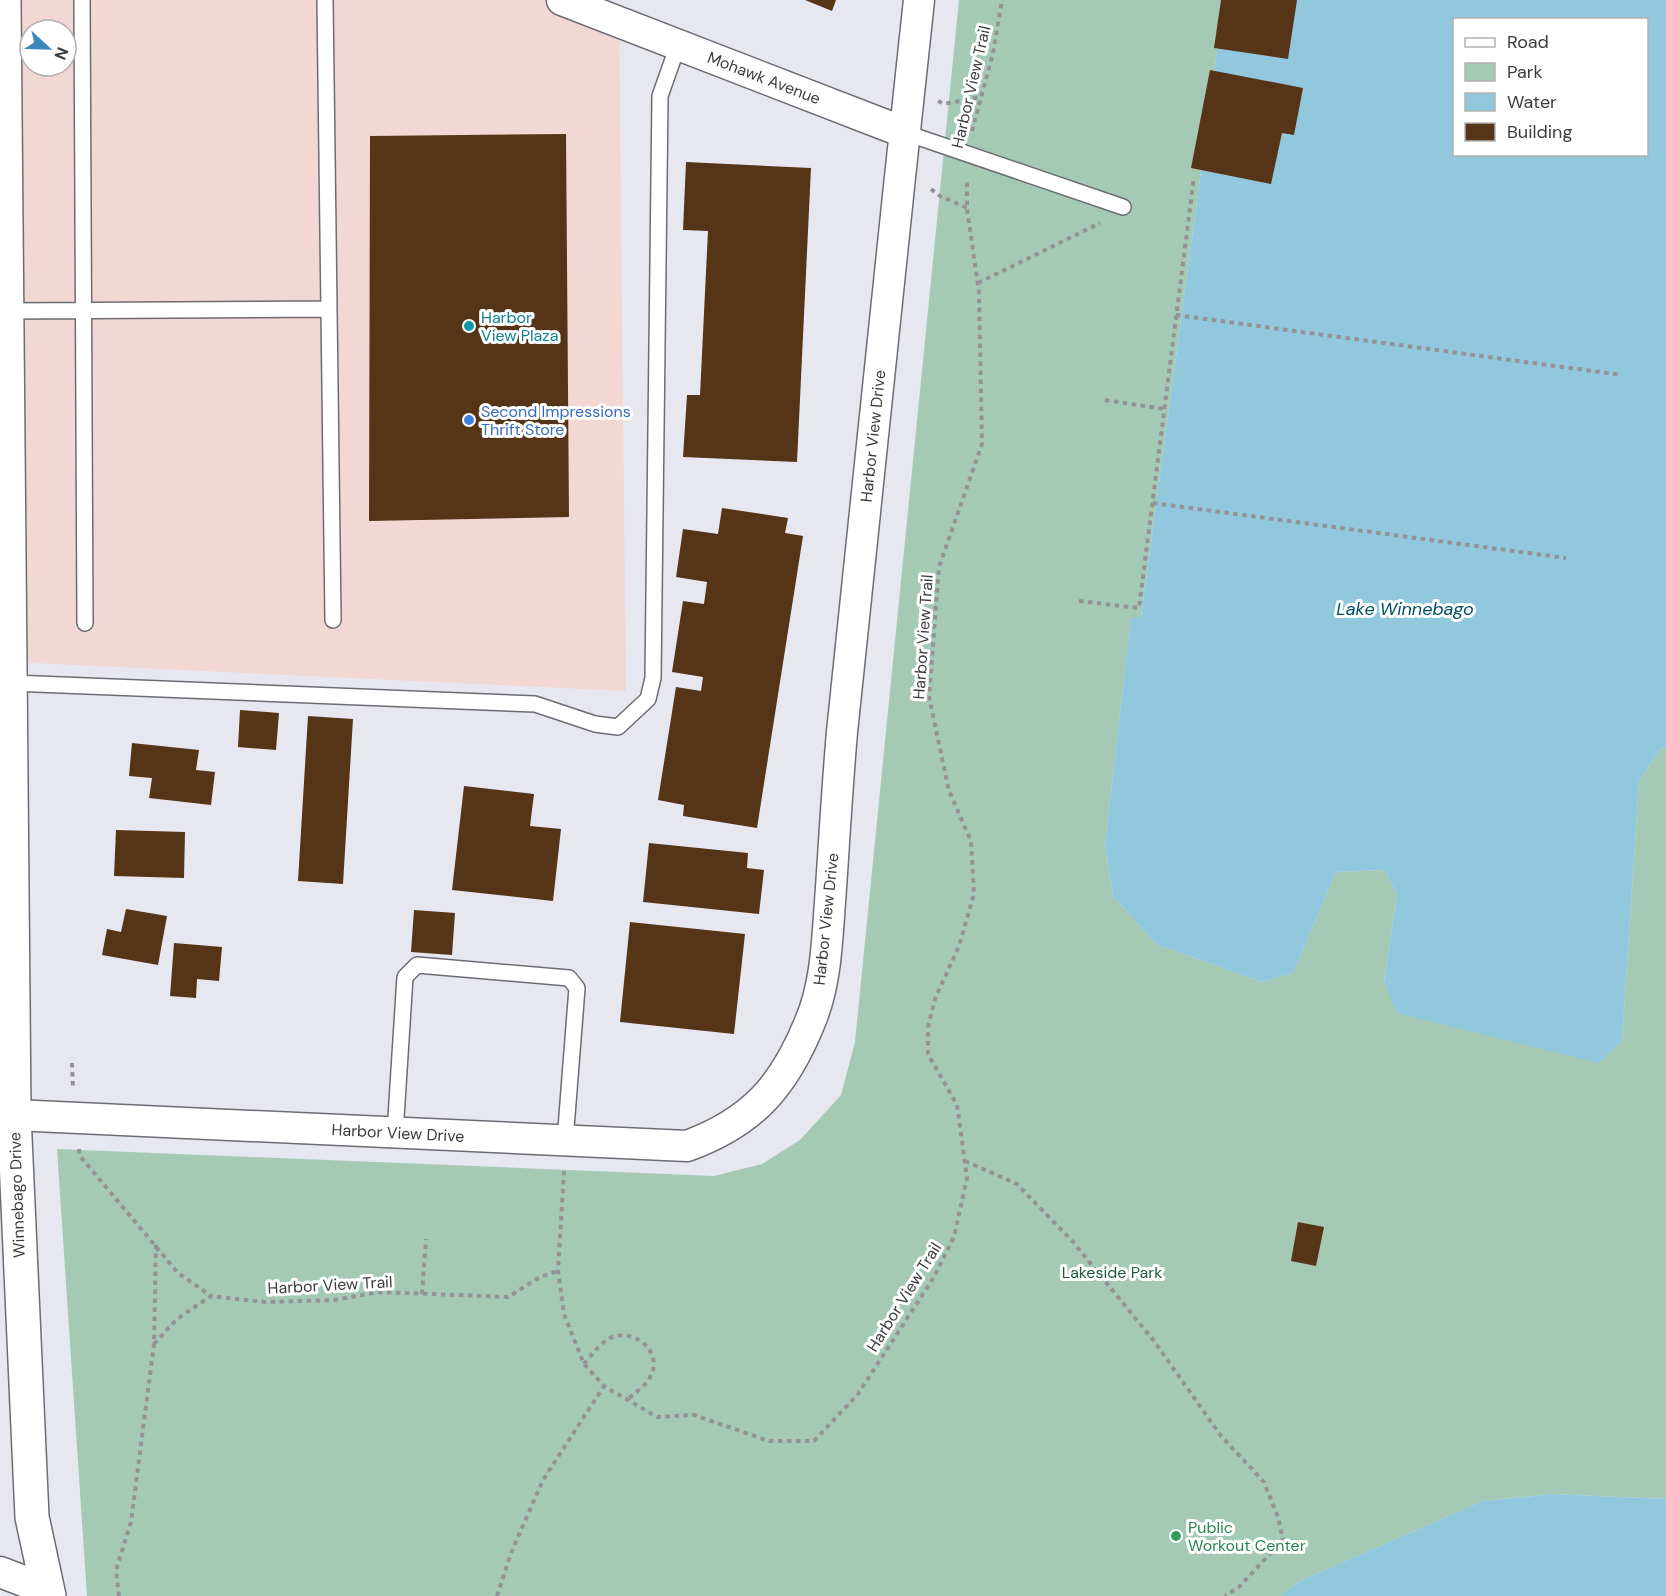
<svg xmlns="http://www.w3.org/2000/svg" width="1666" height="1596" font-family="'DM Sans',sans-serif">
<rect width="100%" height="100%" fill="#e7e7f0"/>
<!-- commercial -->
<path fill="#f2d7d4" fill-rule="evenodd" d="M4 0H562L619 22 626 691 12 662ZM30 30H66V66H30Z"/>
<!-- green -->
<path fill="#a4c9b5" d="M959 0H1224L1141 617 1131 619 1105 845 1113 896 1156 944 1262 982 1293 973 1336 872 1385 870 1397 895 1384 981 1622 1041 1639 781 1660 749 1666 748V1499L1554 1494 1483 1501 1300 1581 1280 1596H87L57 1149 714 1176 762 1164 800 1140 841 1095 855 1042Z"/>
<!-- water -->
<path fill="#91c8de" fill-rule="evenodd" d="M1224 0H1666V748L1660 749 1639 781 1622 1041 1599 1063 1397 1013 1384 981 1397 895 1385 870 1336 872 1293 973 1262 982 1156 944 1113 896 1105 845 1131 618 1141 617ZM1454 20H1646V154H1454Z
M1553 1494 1666 1499V1596H1280L1300 1581 1483 1501Z"/>
<!-- building -->
<path fill="#563417" d="M805 0H836L832 11Z
M1221 0H1297L1288 59 1214 48Z
M1210 70 1303 88 1294 135 1282 133 1271 184 1191 168Z
M566 134 569 517 369 521 370 136Z
M686 162 811 168 797 462 683 457 687 395H700L708 231 683 230Z
M722 508 788 518 785 533 803 536 757 828 683 816 684 805 658 800 676 687 701 691 703 677 672 672 683 601 704 604 707 582 676 577 683 529 718 534Z
M240 710 279 713 276 750 238 747Z
M308 716 353 719 343 884 298 881Z
M132 743 199 750 196 770 215 772 211 805 149 798 152 778 129 776Z
M464 786 534 794 530 826 561 829 553 901 452 890Z
M116 830 185 832 184 878 114 876Z
M649 843 748 853 747 868 764 870 759 914 643 902Z
M126 909 167 916 158 965 102 955 107 929 121 932Z
M414 910 455 913 452 955 411 952Z
M630 922 745 934 734 1034 620 1022Z
M174 943 222 947 219 981 197 979 196 998 170 996Z
M1298 1222 1324 1227 1316 1266 1291 1261Z"/>
<g fill="none" stroke-linecap="round" stroke-linejoin="round">
<!-- lane casing -->
<g stroke="#6c6c74" stroke-width="18">
<path id="lane" d="M82 0 85 623
M325 0 333 620
M906 133 1123 207
M8 311 327 309
M12 683 535 704 595 724 618 727 648 699 653 678 660 96 678 45
M395 1133 405 977 417 965 569 978 577 988 565 1141"/>
</g>
<!-- street casing -->
<g stroke="#6c6c74" stroke-width="33">
<path id="street" d="M562 0 906 133
M0 1110 14 1115 687 1146C753 1122 784 1086 810 1022 826 984 827 942 830 902 834 846 837 789 842 732 866 488 893 244 919 0
M0 1572 47 1590"/>
</g>
<!-- secondary casing -->
<g stroke="#6c6c74" stroke-width="36">
<path id="secondary" d="M4 0 14 1115 32 1517 49 1596"/>
</g>
<!-- path -->
<path stroke="#929298" stroke-width="4" stroke-dasharray="4.5 4.5" stroke-linecap="butt" d="M938 101 944 104 980 97
M972 131 993 53 1002 0
M931 189 940 196 967 208
M978 283 1100 223
M1176 315 1622 375
M1105 400 1164 409
M1153 503 1566 558
M1079 601 1139 608 1194 177
M72 1063 73 1088
M79 1149 80 1156 178 1273 211 1296
M965 1161 1017 1184 1073 1242 1154 1341 1221 1436 1264 1482 1278 1517 1283 1540 1239 1587 1225 1596
M564 1171 558 1271 564 1314 584 1364 604 1386 657 1417 694 1415 769 1441H814L858 1394 934 1277 954 1237 967 1178 957 1105 928 1054V1027L935 999 959 946 974 894 971 841 949 791 929 697 939 567 982 444 979 293 967 208V179
M422 1294 426 1239
M154 1344 177 1319 211 1296 265 1302 334 1300 379 1292 508 1297 540 1277 558 1271
M584 1364C591 1356 600 1343 610 1338 635 1327 664 1353 650 1377 646 1386 634 1393 627 1400
M119 1596 116 1570 131 1522 154 1344 156 1244
M497 1596 511 1553 543 1480 604 1386"/>
<!-- lane -->
<use href="#lane" stroke="#fff" stroke-width="15"/>
<!-- street -->
<use href="#street" stroke="#fff" stroke-width="30"/>
<!-- secondary -->
<use href="#secondary" stroke="#fff" stroke-width="33"/>
</g>
<!-- markers -->
<circle fill="#0f9aa8" stroke="#fff" stroke-width="2" cx="469" cy="326" r="6"/>
<circle fill="#3f7fe0" stroke="#fff" stroke-width="2" cx="469" cy="420" r="6"/>
<circle fill="#2e9e5b" stroke="#fff" stroke-width="2" cx="1176" cy="1536" r="6"/>
<g text-anchor="middle" dominant-baseline="central" stroke-width="6" stroke-linejoin="round" paint-order="stroke">
<!-- street labels -->
<g font-size="16" fill="#3c3c40" stroke="#fff">
<text transform="translate(764 78) rotate(21)">Mohawk Avenue</text>
<text transform="translate(971 87) rotate(-77)">Harbor View Trail</text>
<text transform="translate(873 436) rotate(-84)">Harbor View Drive</text>
<text transform="translate(923 637) rotate(-86)">Harbor View Trail</text>
<text transform="translate(826 919) rotate(-84)">Harbor View Drive</text>
<text transform="translate(398 1133) rotate(3)">Harbor View Drive</text>
<text transform="translate(17 1195) rotate(-92)">Winnebago Drive</text>
<text transform="translate(330 1285) rotate(-3)">Harbor View Trail</text>
<text transform="translate(904 1297) rotate(-58)">Harbor View Trail</text>
</g>
<!-- culture labels -->
<g font-size="16" fill="#0d838f" stroke="#fff" text-anchor="start">
<text x="481" y="317">Harbor<tspan x="481" dy="18">View Plaza</tspan></text>
</g>
<!-- shop labels -->
<g font-size="16" fill="#366cbe" stroke="#fff" text-anchor="start">
<text x="481" y="411">Second Impressions<tspan x="481" dy="18">Thrift Store</tspan></text>
</g>
<!-- park labels -->
<g font-size="16" fill="#1e593f" stroke="#fff">
<text x="1112" y="1272">Lakeside Park</text>
</g>
<!-- leisure labels -->
<g font-size="16" fill="#27864d" stroke="#fff" text-anchor="start">
<text x="1188" y="1527">Public<tspan x="1188" dy="18">Workout Center</tspan></text>
</g>
<!-- water labels -->
<g font-size="18" font-style="italic" fill="#004f65" stroke="#fff">
<text x="1405" y="609">Lake Winnebago</text>
</g>
</g>
<!-- legend -->
<rect x="1453" y="18" width="195" height="138" fill="#ffffff" stroke="#b1b1b3" stroke-width="1.5"/>
<rect x="1465" y="38" width="30" height="9" fill="#ffffff" stroke="#b1b1b3" stroke-width="1.5"/>
<text x="1507" y="48" font-size="18" fill="#3c3c40">Road</text>
<rect x="1465" y="63" width="30" height="18" fill="#a4c9b5" stroke="#b1b1b3" stroke-width="1.5"/>
<text x="1507" y="78" font-size="18" fill="#3c3c40">Park</text>
<rect x="1465" y="93" width="30" height="18" fill="#91c8de" stroke="#b1b1b3" stroke-width="1.5"/>
<text x="1507" y="108" font-size="18" fill="#3c3c40">Water</text>
<rect x="1465" y="123" width="30" height="18" fill="#563417" stroke="#b1b1b3" stroke-width="1.5"/>
<text x="1507" y="138" font-size="18" fill="#3c3c40">Building</text>
<!-- north arrow -->
<g transform="translate(48 48) rotate(112)"><circle r="28" fill="#ffffff" stroke="#b1b1b3" stroke-width="1.5"/>
<path d="M0-4.5L10 22L0 15L-10 22Z" fill="#3c87bb"/>
<text y="-9" font-size="16" font-weight="bold" text-anchor="middle" fill="#3c3c40">N</text>
</g>
</svg>
